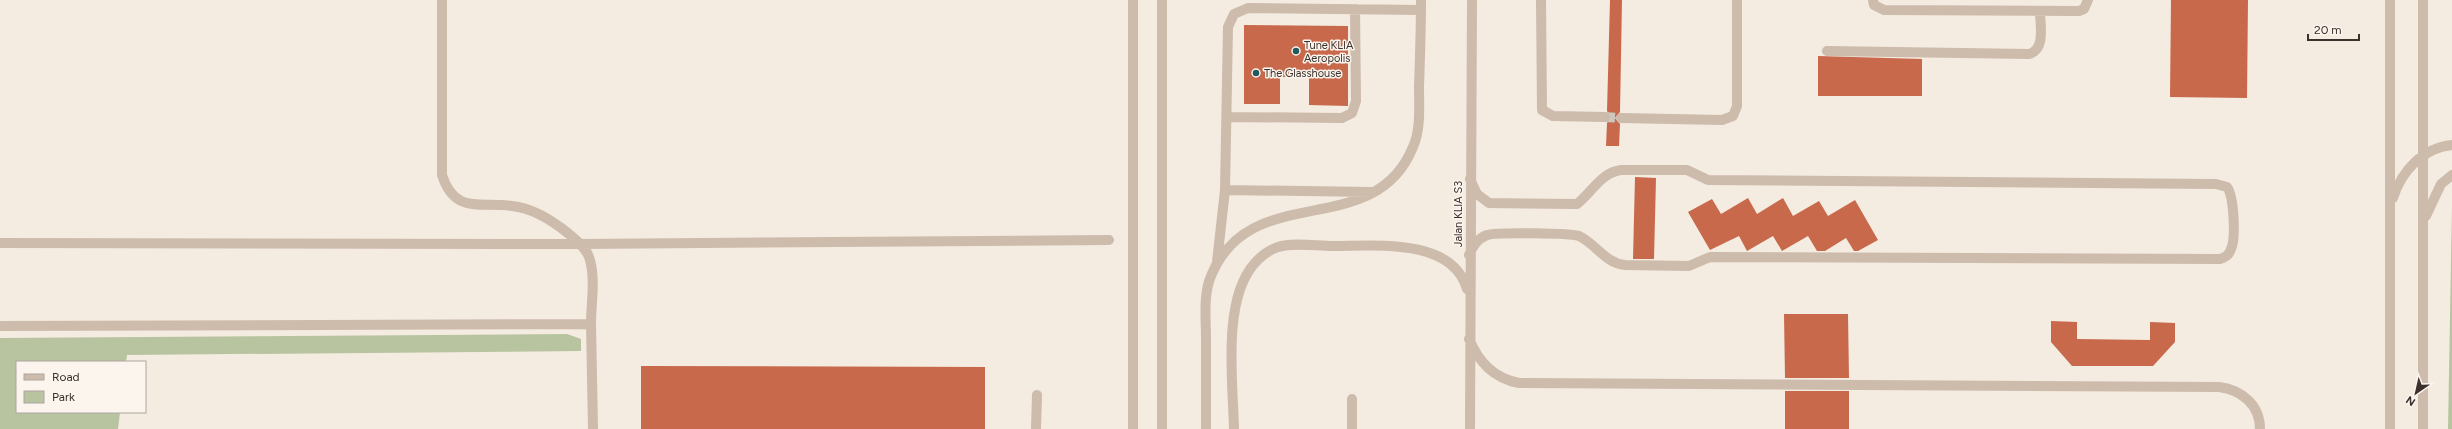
<svg xmlns="http://www.w3.org/2000/svg" width="2452" height="429" font-family="Figtree,sans-serif">
<rect width="100%" height="100%" fill="#f4ebe1"/>
<!-- green -->
<path fill="#b8c4a0" d="M2452 194V429H2448L2452 206Z
M567 334 581 339V351L127 355 126 362H17V412H120L118 429H0V338Z"/>
<!-- building -->
<path fill="#c8694b" d="M1610 0H1622L1620 112 1615 118 1620 124 1619 146H1606L1607 123 1611 117 1607 111Z
M2171 0H2248L2247 98 2170 97Z
M1244 25 1348 26V106L1309 105V77H1280V104H1244Z
M1818 56 1922 59V96H1818Z
M1635 177 1656 178 1654 259H1633Z
M1748 198 1757 214 1783 198 1793 216 1819 201 1828 216 1855 200 1878 240 1858 251H1854L1846 238 1825 251H1817L1808 236 1782 251 1773 236 1747 251 1739 236 1710 250 1688 212 1712 199 1721 214Z
M1784 314H1848L1849 378H1785Z
M2051 321 2077 322V339L2150 340V322L2175 323V342L2153 366H2072L2051 342Z
M641 366 985 367V429H641Z
M1785 391H1849V429H1785Z"/>
<g fill="none" stroke-linecap="round" stroke-linejoin="round">
<!-- minor-tunnel -->
<path stroke="#cfc6bd" stroke-width="10" stroke-dasharray="10 5" stroke-linecap="butt" d="M1605 117 1621 118"/>
<!-- minor -->
<path stroke="#cdbbac" stroke-width="10" d="M442 0V175C455 215 480 201 512 206 533 208 553 221 569 234 576 240 586 248 589 257 596 277 591 303 591 324
M1133 0V429
M1541 0 1542 110 1553 116 1605 117
M1873 0 1874 5 1884 10 2079 11 2084 9 2088 0
M1827 51 2029 54C2046 49 2040 25 2040 11
M1227 117 1342 118 1352 113 1356 101 1355 9
M1621 118 1722 120 1733 116 1737 106V0
M1225 190 1371 192
M2393 198C2402 170 2423 148 2452 145
M2426 216 2441 184 2452 175
M0 243 580 244 1109 240
M1469 255C1473 246 1477 239 1487 235 1495 232 1571 233 1579 236 1596 244 1605 263 1625 265L1689 266 1710 257 2220 259C2226 257 2229 255 2231 249 2236 239 2234 196 2227 187L2216 184 1708 180 1687 170H1621C1602 172 1592 192 1577 204L1489 203 1477 194 1470 179
M1217 262 1225 190 1228 27 1234 14 1248 8 1421 10
M0 326 591 324 593 429
M1469 339C1479 362 1493 378 1519 383L2219 387C2242 390 2260 405 2260 429
M1352 399V429
M1036 429 1037 395
M1162 429V0
M1206 429C1206 399 1206 369 1206 339 1206 318 1203 295 1211 276 1251 178 1374 243 1413 147 1421 129 1419 107 1419 87 1420 58 1421 29 1421 0
M1234 429C1233 382 1222 301 1254 264 1260 257 1269 250 1278 247 1294 242 1316 246 1333 246 1374 246 1452 237 1467 289
M1470 429 1472 0
M2390 429V0
M2423 429V0"/>
</g>
<!-- markers -->
<g fill="#1f5a5e" stroke="#fbf5ee" stroke-width="1.5">
<circle cx="1296" cy="51" r="4"/>
<circle cx="1256" cy="73" r="4"/>
</g>
<g text-anchor="middle" dominant-baseline="central" stroke-width="3" stroke-linejoin="round" paint-order="stroke">
<!-- poi labels -->
<g font-size="11" fill="#3b302b" stroke="#fbf5ee" text-anchor="start">
<text x="1304" y="45">Tune KLIA<tspan x="1304" dy="13">Aeropolis</tspan></text>
<text x="1264" y="73">The Glasshouse</text>
</g>
<!-- street labels -->
<g font-size="11" fill="#3b302b" stroke="#fbf5ee">
<text transform="translate(1458 214) rotate(-90)">Jalan KLIA S3</text>
</g>
</g>
<!-- legend -->
<rect x="16" y="361" width="130" height="52" fill="#fbf5ee" stroke="#aea6a0"/>
<rect x="24" y="374" width="20" height="6" fill="#cdbbac" stroke="#aea6a0"/>
<text x="52" y="381" font-size="12" fill="#3b302b">Road</text>
<rect x="24" y="391" width="20" height="12" fill="#b8c4a0" stroke="#aea6a0"/>
<text x="52" y="401" font-size="12" fill="#3b302b">Park</text>
<!-- north arrow -->
<g transform="translate(2416 393) rotate(214)" stroke="#fbf5ee" stroke-width="3" paint-order="stroke">
<path d="M0-3L7 15L0 10L-7 15Z" fill="#3b302b"/>
<text y="-6" font-size="11" font-weight="bold" text-anchor="middle" fill="#3b302b">N</text>
</g>
<!-- scale -->
<path d="M2308 34v6h51v-6" fill="none" stroke="#3b302b" stroke-width="2"/>
<text x="2314" y="34" font-size="12" fill="#3b302b" stroke="#fbf5ee" stroke-width="3" paint-order="stroke">20 m</text>
</svg>
